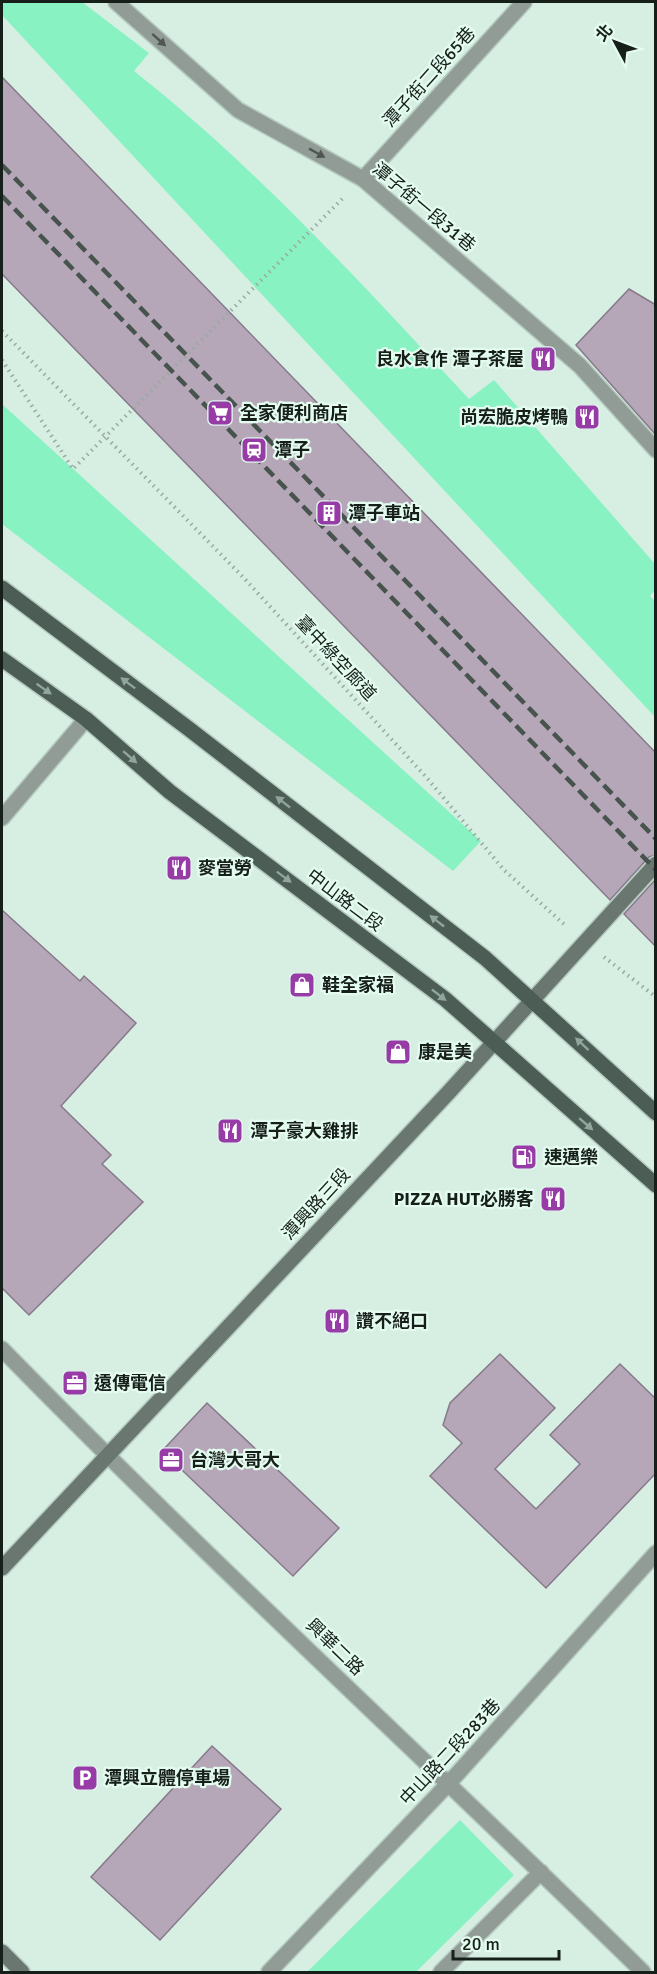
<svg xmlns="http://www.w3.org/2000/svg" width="657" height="1974" font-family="Signika,'Noto Sans TC',sans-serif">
<rect width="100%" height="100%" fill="#d7eee3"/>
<!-- green -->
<path fill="#88f2c3" d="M2 2H82L149 53 134 71C257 168 362 284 469 399L494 380 655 564V590L650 596 656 602 655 717 2 15Z
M2 404 481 841 453 871 2 524Z
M460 1820 514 1875 416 1972H307Z"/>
<!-- building -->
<path fill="#b5a7b8" stroke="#877989" stroke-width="1.5" d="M2 77 656 753V855L649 857 610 900 2 274Z
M629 289 656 305V435L576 345Z
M656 879V947L624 914Z
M2 910 80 981 84 976 136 1023 61 1106 111 1155 102 1164 143 1202 29 1315 2 1288Z
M500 1354 555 1408 495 1469 536 1509 580 1464 550 1435 620 1364 656 1399V1473L546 1588 430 1476 462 1443 443 1425 450 1403Z
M207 1403 339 1528 293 1576 162 1451Z
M212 1746 281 1809 160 1940 91 1877Z"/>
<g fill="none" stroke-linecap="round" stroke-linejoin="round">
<!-- lane casing -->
<g stroke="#b4c9bf" stroke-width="18">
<path id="lane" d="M116 2 238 110 363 179 580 366 656 450
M363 179 524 2
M269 1972 449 1783 656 1553
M441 1972 541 1872"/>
</g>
<!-- street casing -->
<g stroke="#b4c9bf" stroke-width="18">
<path id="street" d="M2 818 86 719
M2 1349C210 1562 430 1763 643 1972"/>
</g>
<!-- secondary casing -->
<g stroke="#b4c9bf" stroke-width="18">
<path id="secondary" d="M2 1568 448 1093 656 864
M2 1952 22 1972"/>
</g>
<!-- primary casing -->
<g stroke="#b4c9bf" stroke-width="18">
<path id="primary" d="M2 588 189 729 485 958 656 1113
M2 659 86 719 170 792 445 999 656 1185"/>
</g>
<!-- path -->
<path stroke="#98aaa1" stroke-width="4" stroke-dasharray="1.5 4.5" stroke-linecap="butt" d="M2 331 243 577 427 778 504 870 566 926
M2 360 73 469 343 198
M604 957 656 997"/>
<!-- lane -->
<use href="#lane" stroke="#929c97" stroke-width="15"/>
<!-- street -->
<use href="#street" stroke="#929c97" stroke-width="15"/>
<!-- secondary -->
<use href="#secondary" stroke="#697770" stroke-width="15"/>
<!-- primary -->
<use href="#primary" stroke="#4c5d55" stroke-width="15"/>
<!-- rail -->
<path stroke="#47534d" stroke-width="4.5" stroke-dasharray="12 6" stroke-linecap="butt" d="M2 165 656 839
M2 196 656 870"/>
</g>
<!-- one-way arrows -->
<defs><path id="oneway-solid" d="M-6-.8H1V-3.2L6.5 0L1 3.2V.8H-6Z" transform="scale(1.5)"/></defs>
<g fill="#4e5753">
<use href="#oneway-solid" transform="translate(159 40) rotate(42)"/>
<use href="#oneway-solid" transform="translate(317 153) rotate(29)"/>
</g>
<g fill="#90a59b">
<use href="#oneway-solid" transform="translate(128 683) rotate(-143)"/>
<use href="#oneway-solid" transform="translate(44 689) rotate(35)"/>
<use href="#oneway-solid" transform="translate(130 757) rotate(41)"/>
<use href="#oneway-solid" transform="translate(283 802) rotate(-142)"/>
<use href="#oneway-solid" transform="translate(284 877) rotate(37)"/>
<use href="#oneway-solid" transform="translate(437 921) rotate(-142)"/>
<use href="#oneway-solid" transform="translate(439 995) rotate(38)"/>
<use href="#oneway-solid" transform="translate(582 1044) rotate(-137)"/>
<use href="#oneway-solid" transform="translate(586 1124) rotate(41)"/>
</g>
<!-- icons -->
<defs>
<g id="restaurant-square" transform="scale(1.35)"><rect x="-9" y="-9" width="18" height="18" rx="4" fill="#973ca6" stroke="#e4fcf0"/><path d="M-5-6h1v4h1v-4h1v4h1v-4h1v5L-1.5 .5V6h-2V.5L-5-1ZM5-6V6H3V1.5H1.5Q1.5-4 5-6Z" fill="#fff"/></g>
<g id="supermarket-square" transform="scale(1.35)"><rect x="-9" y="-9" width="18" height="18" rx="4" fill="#973ca6" stroke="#e4fcf0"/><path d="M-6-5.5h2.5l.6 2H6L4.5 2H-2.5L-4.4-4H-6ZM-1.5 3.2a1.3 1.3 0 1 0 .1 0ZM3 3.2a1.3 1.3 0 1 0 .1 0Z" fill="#fff"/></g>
<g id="station-square" transform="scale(1.35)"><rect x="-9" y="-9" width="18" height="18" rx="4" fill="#973ca6" stroke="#e4fcf0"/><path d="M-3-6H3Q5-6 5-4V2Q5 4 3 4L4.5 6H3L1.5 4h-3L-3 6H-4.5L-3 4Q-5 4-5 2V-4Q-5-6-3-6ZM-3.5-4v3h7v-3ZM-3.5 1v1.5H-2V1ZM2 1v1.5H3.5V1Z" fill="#fff"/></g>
<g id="building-square" transform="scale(1.35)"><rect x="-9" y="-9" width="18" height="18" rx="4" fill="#973ca6" stroke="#e4fcf0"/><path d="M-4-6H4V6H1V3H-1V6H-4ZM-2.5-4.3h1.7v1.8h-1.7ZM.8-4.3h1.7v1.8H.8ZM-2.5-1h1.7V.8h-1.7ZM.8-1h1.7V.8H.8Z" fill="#fff"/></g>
<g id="shop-square" transform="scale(1.35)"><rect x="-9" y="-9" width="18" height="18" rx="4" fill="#973ca6" stroke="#e4fcf0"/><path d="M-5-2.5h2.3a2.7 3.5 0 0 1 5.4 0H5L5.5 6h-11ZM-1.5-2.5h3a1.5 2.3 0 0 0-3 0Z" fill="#fff"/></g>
<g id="fuel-square" transform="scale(1.35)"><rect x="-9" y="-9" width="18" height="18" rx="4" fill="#973ca6" stroke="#e4fcf0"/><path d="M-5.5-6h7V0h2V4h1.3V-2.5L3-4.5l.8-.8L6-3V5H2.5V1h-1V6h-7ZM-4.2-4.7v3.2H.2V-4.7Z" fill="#fff"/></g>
<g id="office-square" transform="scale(1.35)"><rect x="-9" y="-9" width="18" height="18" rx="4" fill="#973ca6" stroke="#e4fcf0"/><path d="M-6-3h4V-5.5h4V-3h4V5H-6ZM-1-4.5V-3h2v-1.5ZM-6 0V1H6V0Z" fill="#fff"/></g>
<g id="parking-square" transform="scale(1.35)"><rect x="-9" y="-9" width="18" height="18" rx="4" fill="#973ca6" stroke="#e4fcf0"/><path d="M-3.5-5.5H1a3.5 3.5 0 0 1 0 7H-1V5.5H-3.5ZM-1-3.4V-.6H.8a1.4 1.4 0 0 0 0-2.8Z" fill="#fff"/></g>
</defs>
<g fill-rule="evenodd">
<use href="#restaurant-square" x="543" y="359"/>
<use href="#supermarket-square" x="220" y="413"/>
<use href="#restaurant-square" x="587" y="417"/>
<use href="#station-square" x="254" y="450"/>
<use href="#building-square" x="329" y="513"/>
<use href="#restaurant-square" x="179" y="868"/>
<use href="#shop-square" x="302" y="985"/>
<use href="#shop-square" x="398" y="1052"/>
<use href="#restaurant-square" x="230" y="1131"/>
<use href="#fuel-square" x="524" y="1157"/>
<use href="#restaurant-square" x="553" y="1199"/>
<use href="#restaurant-square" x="337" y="1321"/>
<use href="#office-square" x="75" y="1383"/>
<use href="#office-square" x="171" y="1460"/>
<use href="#parking-square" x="85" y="1778"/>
</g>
<g text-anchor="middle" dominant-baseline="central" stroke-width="4.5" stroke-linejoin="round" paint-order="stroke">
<!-- street labels -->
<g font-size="18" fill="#171f1b" stroke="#e4fcf0">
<text transform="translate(429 77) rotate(-48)">潭子街二段65巷</text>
<text transform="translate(424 207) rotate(40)">潭子街一段31巷</text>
<text transform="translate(336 658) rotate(47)">臺中綠空廊道</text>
<text transform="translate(345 900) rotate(37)">中山路二段</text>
<text transform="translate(316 1204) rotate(-47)">潭興路三段</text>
<text transform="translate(335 1647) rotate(44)">興華二路</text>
<text transform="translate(450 1752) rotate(-47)">中山路二段283巷</text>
</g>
<!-- poi labels -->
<g font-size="18" font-weight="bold" fill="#171f1b" stroke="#e4fcf0" text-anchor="start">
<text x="524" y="359" text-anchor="end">良水食作 潭子茶屋</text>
<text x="240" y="413">全家便利商店</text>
<text x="568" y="417" text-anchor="end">尚宏脆皮烤鴨</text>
<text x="274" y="450">潭子</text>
<text x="348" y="513">潭子車站</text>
<text x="198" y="868">麥當勞</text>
<text x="322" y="985">鞋全家福</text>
<text x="418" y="1052">康是美</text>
<text x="250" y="1131">潭子豪大雞排</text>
<text x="544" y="1157">速邁樂</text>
<text x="534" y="1199" text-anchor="end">PIZZA HUT必勝客</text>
<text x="356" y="1321">讚不絕口</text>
<text x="94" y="1383">遠傳電信</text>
<text x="190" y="1460">台灣大哥大</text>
<text x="104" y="1778">潭興立體停車場</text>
</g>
</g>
<!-- border -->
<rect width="657" height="1974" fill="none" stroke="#171f1b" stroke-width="6"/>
<!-- north arrow -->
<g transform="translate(615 42) rotate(311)" stroke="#e4fcf0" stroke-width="4.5" paint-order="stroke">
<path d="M0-4.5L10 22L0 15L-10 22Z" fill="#171f1b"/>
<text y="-9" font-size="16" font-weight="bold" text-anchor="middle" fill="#171f1b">北</text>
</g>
<!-- scale -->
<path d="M453 1950v9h106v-9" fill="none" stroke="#171f1b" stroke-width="3"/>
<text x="462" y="1950" font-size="18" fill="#171f1b" stroke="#e4fcf0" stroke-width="4.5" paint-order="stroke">20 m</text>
</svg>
